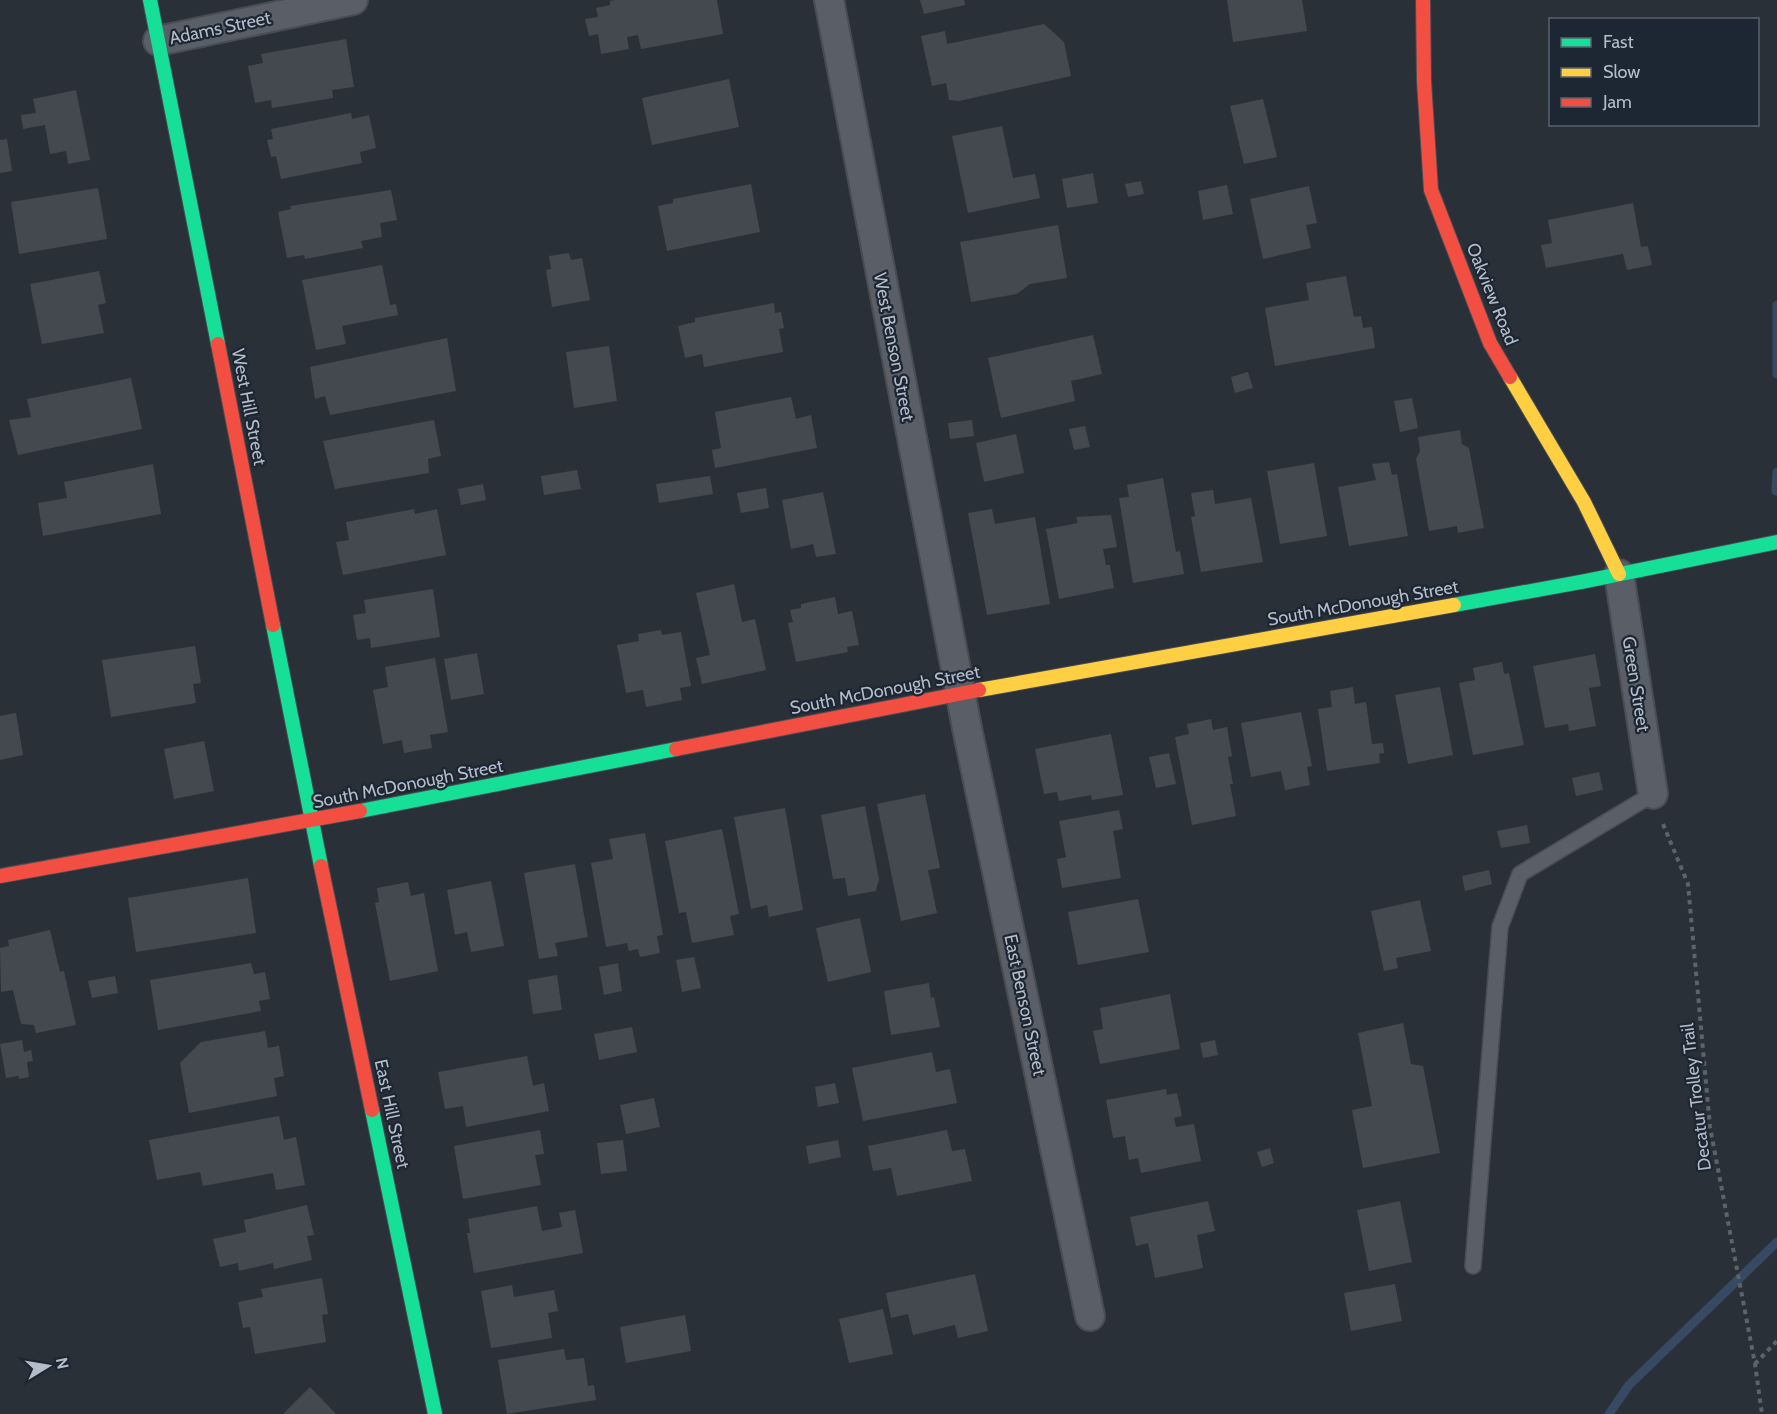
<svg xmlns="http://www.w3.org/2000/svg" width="1777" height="1414" font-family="Cabin,sans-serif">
<rect width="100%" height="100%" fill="#2a3038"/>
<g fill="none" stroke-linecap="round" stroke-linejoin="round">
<!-- stream -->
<path stroke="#384963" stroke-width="9" d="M1777 305V374
M1776 491 1777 472
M1609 1414 1629 1385 1777 1242"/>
</g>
<!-- building -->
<path fill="#444950" d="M615 0H717L723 34 641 49 638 35 627 37 629 49 601 54 598 34 589 36 585 19 598 17 596 8 610 5V1Z
M920 0H964L965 5 924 14Z
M1227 0H1302L1307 31 1233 42Z
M1044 24 1064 42 1071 76 959 101 949 100 946 83 932 86 921 36 945 31 947 44Z
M346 39 354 87 332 90 333 98 272 108 271 100 255 103 248 66 263 63 261 54Z
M729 79 739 127 652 145 642 98Z
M76 90 90 160 68 164 66 151 50 154 45 125 23 129 21 115 36 113 33 99Z
M1263 99 1277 157 1244 164 1230 106Z
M351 113 352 119 369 115 376 148 360 152 362 163 281 179 276 156 271 157 267 140 273 139 271 129Z
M1002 126 1013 178 1035 174 1040 198 968 213 952 136Z
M7 139 12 171 0 173V140Z
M1093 173 1098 203 1067 208 1062 179Z
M1141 181 1144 194 1128 197 1125 184Z
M751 184 760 232 667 251 658 206 673 203V199Z
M1227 185 1233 214 1203 220 1198 191Z
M1309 186 1317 223 1306 225 1311 248 1263 259 1250 199Z
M98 188 107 239 19 254 11 202Z
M391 190 397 220 380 223 382 237 361 241 363 248 305 259 304 255 287 258 278 212 291 209 290 206Z
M1633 203 1641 247 1648 246 1652 265 1627 270 1623 254 1546 268 1541 245 1552 243 1548 220Z
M1058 225 1067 278 1030 284 1017 294 971 302 960 242Z
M569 253 571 260 582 258 590 300 552 307 546 270 551 269 549 256Z
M382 265 390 305 396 304 398 315 342 326 346 344 316 350 302 280Z
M99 271 106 303 98 305 104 333 42 344 30 284Z
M1346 276 1354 317 1361 316 1363 328 1372 327 1375 348 1275 366 1265 308 1309 300 1306 283Z
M774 303 775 313 781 312 784 328 779 329 783 352 704 367 702 354 685 358 678 326 695 322V318Z
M1093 335 1102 374 1071 381 1075 401 1001 418 988 358Z
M447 338 456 391 330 415 325 396 315 399 310 367Z
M609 346 617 401 574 408 566 352Z
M1248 372 1253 388 1235 393 1231 377Z
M131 378 142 429 18 455 9 420 31 417 27 399Z
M791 397 796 419 811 415 817 448 715 468 712 450 721 448 715 412Z
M1412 398 1418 428 1400 432 1394 401Z
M434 420 441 456 428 459 429 473 335 489 323 441Z
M972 420 974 436 950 439 948 423Z
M1085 426 1090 447 1074 450 1069 429Z
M1460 430 1462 444 1469 448 1484 528 1458 533 1457 526 1429 531 1416 459 1420 451 1418 437Z
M1016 434 1024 473 984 482 976 443Z
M1389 462 1392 475 1397 474 1408 536 1349 546 1338 487 1376 480 1372 464Z
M1314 463 1327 536 1280 544 1267 471Z
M153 464 161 514 43 536 38 503 67 498 64 482Z
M577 470 581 489 544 495 541 476Z
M710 476 713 494 659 503 656 484Z
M1163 478 1176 552 1180 551 1184 574 1133 583 1119 498 1129 497 1127 485Z
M483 484 486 500 461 505 458 489Z
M766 488 769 508 741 513 737 493Z
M1213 490 1215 504 1251 498 1263 562 1201 572 1191 517 1195 516 1191 493Z
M823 492 836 554 816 557 813 544 791 549 782 500Z
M414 509 415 514 437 509 446 555 343 575 336 542 349 540 346 522Z
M992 509 995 524 1035 517 1050 604 987 615 968 513Z
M1111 515 1117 547 1103 549 1106 565H1110L1114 588 1059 599 1046 529 1078 523 1076 517Z
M734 584 742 622 755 619 766 670 702 684 696 658 710 655 696 593Z
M433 589 440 637 371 648 370 638 357 640 353 615 366 613 364 600Z
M835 597 838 614 852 611 859 645 847 647 848 652 796 662 788 623 793 622 790 610 801 608V604Z
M661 630 662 635 681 632 691 686 680 688 682 700 646 707 643 690 626 693 617 645 639 641 638 634Z
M195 646 201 683 193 684 196 703 111 717 102 660Z
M477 653 484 694 451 700 444 659Z
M1595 654 1601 686 1589 688 1596 726 1569 731 1568 724 1545 728 1533 666Z
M435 658 448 732 430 735 432 748 404 753 402 740 383 744 373 690 388 687 385 667Z
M1502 662 1504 674 1509 673 1524 745 1473 755 1459 683 1475 680 1473 668Z
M1353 687 1355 704 1366 702 1372 744 1383 743 1384 753 1379 754 1380 763 1327 771 1318 709 1332 707 1330 691Z
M1440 687 1453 755 1408 764 1395 695Z
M1301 712 1312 766 1307 767 1310 785 1285 790 1281 771 1251 777 1241 723Z
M16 713 23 755 0 760V716Z
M1211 719 1213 730 1227 727 1232 756 1228 757 1233 784H1230L1236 816 1192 825 1175 737 1189 734 1187 724Z
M1111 734 1123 795 1092 800 1091 795 1059 801 1057 792 1044 794 1035 749Z
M204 741 214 791 174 799 164 749Z
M1169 753 1176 784 1156 788 1149 757Z
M1599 772 1603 790 1576 796 1572 778Z
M925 794 940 868 928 870 937 913 901 921 877 804Z
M865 806 879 879 876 891 848 896 845 878 833 879 821 815Z
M785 808 803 910 769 917 767 905 751 909 734 817Z
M1119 810 1123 829 1113 831 1121 878 1062 888 1057 859 1066 857 1059 821Z
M1527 825 1530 843 1501 848 1497 831Z
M722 829 739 914 730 916 734 935 692 943 686 912 679 913 665 841Z
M645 833 663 935 657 936 660 953 640 957 638 949 629 951 627 943 606 947 591 863 613 859 609 839Z
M575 864 588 937 555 943 558 956 539 959 524 873Z
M1489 870 1492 884 1465 891 1462 876Z
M248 878 256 933 136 952 128 898Z
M491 881 504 946 471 952 467 932 455 935 447 890Z
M408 882 411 896 424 893 438 971 390 981 375 903 379 902 377 888Z
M1138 899 1149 952 1078 965 1068 912Z
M1420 900 1431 951 1396 958 1398 968 1384 971 1371 911Z
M860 918 871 972 828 982 816 928Z
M50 930 60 972 64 971 76 1025 36 1033 34 1025 21 1024 13 990 1 992 0 948 9 946 8 940Z
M694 957 701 988 682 992 676 960Z
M251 963 254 974 265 972 270 999 259 1001 261 1011 158 1030 150 980Z
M618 963 622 991 604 995 599 967Z
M557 975 562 1010 533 1014 528 980Z
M115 976 118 993 92 998 88 981Z
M929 983 931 998 934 997 940 1027 891 1035 884 991Z
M1170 994 1180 1049 1100 1064 1093 1031 1103 1029 1100 1008Z
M1403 1023 1411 1064 1423 1066 1440 1153 1363 1168 1352 1110 1372 1106 1358 1033Z
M632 1027 637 1052 599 1060 594 1034Z
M265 1031 268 1048 279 1046 284 1076 274 1078 277 1096 189 1113 180 1063 201 1042Z
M22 1040 24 1052 31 1050 33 1061 27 1062 29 1077 19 1079 18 1076 6 1078 0 1044Z
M1215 1040 1218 1055 1203 1058 1200 1043Z
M932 1052 936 1072 950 1069 957 1103 863 1121 852 1068Z
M527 1056 533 1086 544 1083 549 1111 466 1127 463 1106 445 1109 438 1072Z
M835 1083 839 1103 818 1107 815 1087Z
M1166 1089 1167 1095 1177 1093 1182 1116 1174 1118 1176 1127 1194 1124 1201 1161 1141 1173 1138 1158 1129 1160 1125 1136 1113 1138 1106 1100Z
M654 1098 660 1127 626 1134 620 1105Z
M279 1116 284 1140 296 1137 305 1185 276 1190 273 1173 203 1186 200 1172 157 1180 149 1140Z
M540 1130 544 1154 535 1155 541 1185 463 1199 454 1146Z
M947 1130 952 1151 965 1149 972 1181 897 1196 891 1168 873 1171 868 1146Z
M623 1140 627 1171 601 1174 597 1143Z
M838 1140 841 1157 809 1164 806 1146Z
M1270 1148 1274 1163 1262 1167 1257 1152Z
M1208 1201 1215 1231 1197 1235 1203 1268 1155 1278 1148 1243 1136 1246 1130 1217Z
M1400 1201 1412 1262 1369 1271 1357 1210Z
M307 1205 314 1235 307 1236 312 1260 274 1269 273 1263 239 1271 238 1263 220 1267 213 1239 246 1232 244 1220Z
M537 1206 542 1231 562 1227 559 1213 575 1210 583 1253 474 1273 467 1233H470L468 1219Z
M975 1274 988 1331 958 1338 955 1325 913 1335 908 1314 891 1318 886 1293Z
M322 1278 328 1314 322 1315 326 1342 255 1354 250 1327 243 1328 238 1302 263 1297 261 1289Z
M1395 1284 1402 1321 1351 1331 1344 1293Z
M512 1285 514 1297 554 1290 558 1311 548 1313 552 1338 491 1348 481 1291Z
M883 1309 893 1354 849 1363 839 1319Z
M685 1315 691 1351 626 1363 620 1327Z
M564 1349 566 1360 584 1358 588 1386 594 1385 596 1400 507 1414 498 1360Z
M310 1387 336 1414H283Z"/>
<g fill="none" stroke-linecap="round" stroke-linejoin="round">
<!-- lane casing -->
<g stroke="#484c53" stroke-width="18">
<path id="lane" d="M1473 1266 1500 927 1520 874 1653 794"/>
</g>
<!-- street casing -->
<g stroke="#484c53" stroke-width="32">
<path id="street" d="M829 0 967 728 1090 1316
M158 41 353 0
M1619 574 1653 794"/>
</g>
<!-- fast casing -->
<g stroke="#484c53" stroke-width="16">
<path id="fast" d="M150 0 218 344
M1454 605 1586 581 1777 542
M273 625 321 866
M360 811 676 749
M372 1110 435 1414"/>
</g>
<!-- slow casing -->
<g stroke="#484c53" stroke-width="16">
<path id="slow" d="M1510 377 1584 502 1619 574
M979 690 1454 605"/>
</g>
<!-- jam casing -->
<g stroke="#484c53" stroke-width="16">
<path id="jam" d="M1423 0 1424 81 1431 190 1490 343 1510 377
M218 344 273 625
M676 749 979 690
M321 866 372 1110
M0 876 360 811"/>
</g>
<!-- path -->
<path stroke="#5d636a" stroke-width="4" stroke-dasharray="4.5 4.5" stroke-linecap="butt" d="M1663 824 1688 884 1710 1127 1755 1364 1762 1414
M1755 1364 1777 1341"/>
<!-- lane -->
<use href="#lane" stroke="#5a5e66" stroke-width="15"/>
<!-- street -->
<use href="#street" stroke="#5a5e66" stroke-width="28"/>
<!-- fast -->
<use href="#fast" stroke="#16e098" stroke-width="14"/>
<!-- slow -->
<use href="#slow" stroke="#ffcf43" stroke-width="14"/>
<!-- jam -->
<use href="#jam" stroke="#f24e42" stroke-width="14"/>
</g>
<g text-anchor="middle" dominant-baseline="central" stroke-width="4.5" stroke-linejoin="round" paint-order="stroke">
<!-- street labels -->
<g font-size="18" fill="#b4bcc9" stroke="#1d2633">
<text transform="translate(220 28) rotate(-12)">Adams Street</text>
<text transform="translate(1492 294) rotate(68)">Oakview Road</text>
<text transform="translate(894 347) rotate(79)">West Benson Street</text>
<text transform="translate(249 407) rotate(79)">West Hill Street</text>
<text transform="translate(1363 603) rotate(-10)">South McDonough Street</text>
<text transform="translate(1636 684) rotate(81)">Green Street</text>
<text transform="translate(885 690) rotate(-11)">South McDonough Street</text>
<text transform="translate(408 784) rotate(-11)">South McDonough Street</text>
<text transform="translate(1025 1005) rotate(78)">East Benson Street</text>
<text transform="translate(1696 1097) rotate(-97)">Decatur Trolley Trail</text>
<text transform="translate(392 1114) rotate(78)">East Hill Street</text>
</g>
</g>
<!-- legend -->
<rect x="1549" y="18" width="210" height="108" fill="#1d2633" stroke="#59626f" stroke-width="1.5"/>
<rect x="1561" y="38" width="30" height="9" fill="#16e098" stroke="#59626f" stroke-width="1.5"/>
<text x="1603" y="48" font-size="18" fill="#b4bcc9">Fast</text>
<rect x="1561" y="68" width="30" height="9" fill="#ffcf43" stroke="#59626f" stroke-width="1.5"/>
<text x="1603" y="78" font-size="18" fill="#b4bcc9">Slow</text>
<rect x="1561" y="98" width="30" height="9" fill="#f24e42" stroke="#59626f" stroke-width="1.5"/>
<text x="1603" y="108" font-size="18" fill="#b4bcc9">Jam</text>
<!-- north arrow -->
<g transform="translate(48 1366) rotate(79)" stroke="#1d2633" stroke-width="4.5" paint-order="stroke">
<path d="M0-4.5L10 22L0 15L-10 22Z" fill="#b4bcc9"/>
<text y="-9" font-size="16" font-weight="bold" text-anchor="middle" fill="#b4bcc9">N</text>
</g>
</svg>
